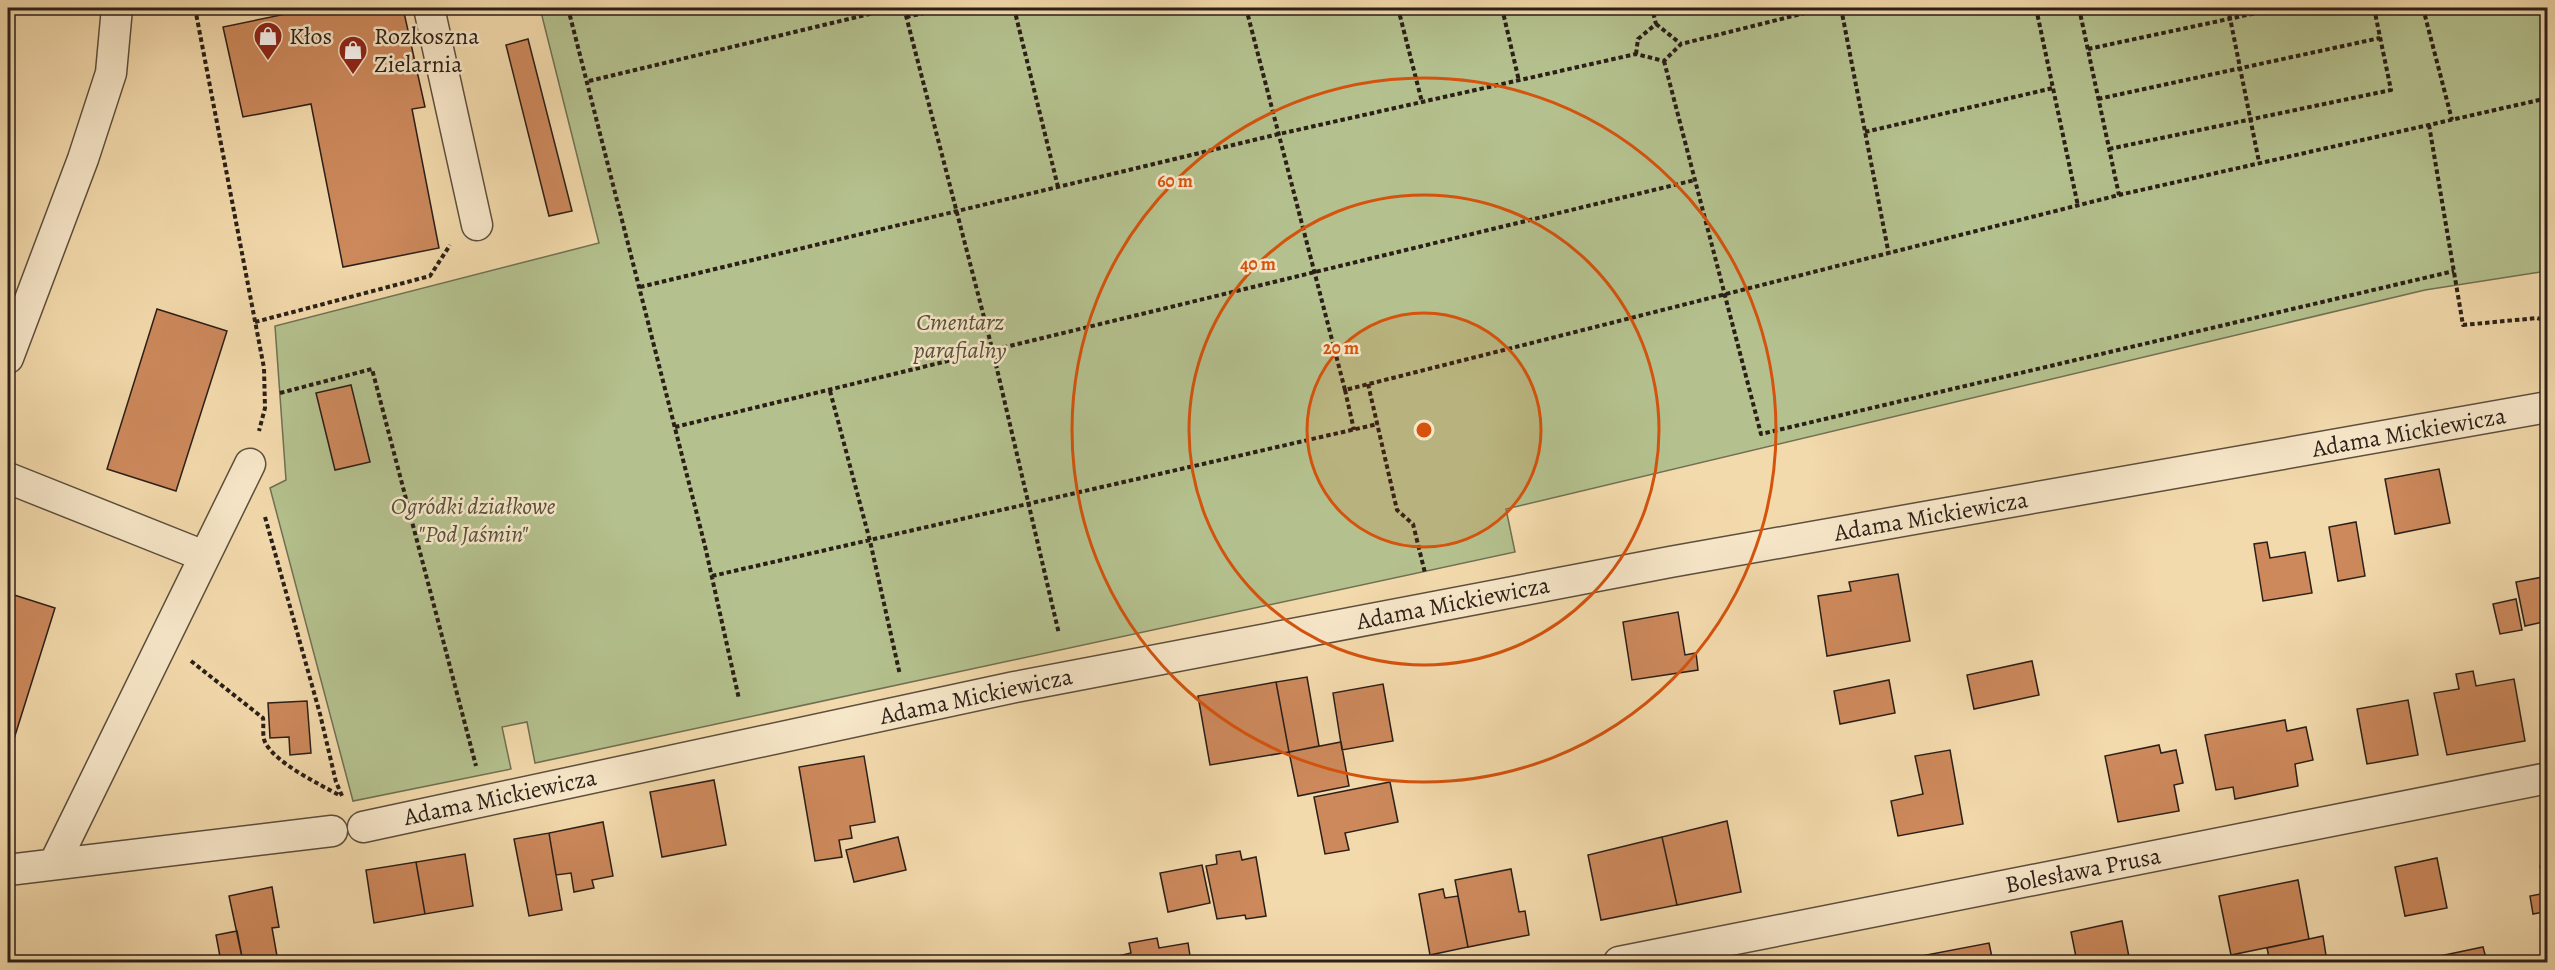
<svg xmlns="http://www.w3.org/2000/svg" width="2555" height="970" font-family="Alegreya,serif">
<rect width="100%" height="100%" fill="#f3daac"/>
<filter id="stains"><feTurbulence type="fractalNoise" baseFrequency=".00333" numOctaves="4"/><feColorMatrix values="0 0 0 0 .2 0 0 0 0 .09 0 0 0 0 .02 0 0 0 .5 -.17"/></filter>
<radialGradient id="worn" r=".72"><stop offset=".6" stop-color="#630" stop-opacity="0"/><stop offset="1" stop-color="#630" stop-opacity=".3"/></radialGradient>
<!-- green -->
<path fill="#b4c18e" stroke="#707053" stroke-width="1.5" d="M540 8H2547V271L2425 290 1506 509 1515 552 535 763 527 722 502 727 511 769 353 801 270 488 286 480 275 326 599 243Z"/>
<!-- building -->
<path fill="#cd895c" stroke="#2b1f18" stroke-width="1.5" d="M315 8H403L425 107 412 109 439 248 343 267 311 104 243 117 223 27Z
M528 39 572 211 549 216 506 45Z
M157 309 227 331 176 491 107 469Z
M351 385 370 462 335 470 316 393Z
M2439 469 2450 523 2395 534 2385 479Z
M2356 522 2365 576 2338 581 2329 527Z
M2267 542 2270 558 2305 552 2312 593 2263 601 2254 544Z
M1898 574 1910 641 1827 656 1818 596 1851 591 1849 582Z
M2548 576V621L2525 626 2516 582Z
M8 593 55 608 8 758Z
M2516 599 2522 630 2500 634 2493 604Z
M1678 612 1685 655 1696 653 1698 670 1632 680 1623 622Z
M2032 661 2039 695 1974 709 1967 675Z
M2473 671 2476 686 2514 679 2525 741 2447 755 2434 693 2459 689 2456 674Z
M1307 677 1319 746 1289 752 1276 682Z
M1889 680 1895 713 1840 724 1834 691Z
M1276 682 1289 752 1210 765 1198 696Z
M1383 684 1393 741 1342 750 1333 693Z
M2408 700 2418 755 2367 764 2357 709Z
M307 701 311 753 290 755 289 737 270 738 268 703Z
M2285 720 2287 731 2306 727 2313 760 2295 764 2298 786 2235 799 2233 787 2216 790 2205 735Z
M1341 742 1349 786 1298 796 1289 752Z
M2159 745 2161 753 2176 750 2183 783 2174 785 2179 811 2118 822 2105 756Z
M1950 750 1963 824 1898 836 1891 801 1923 794 1915 756Z
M864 756 875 822 850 826 852 838 839 840 842 857 815 861 799 767Z
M714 780 726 845 662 857 650 792Z
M1390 782 1398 822 1345 833 1349 850 1325 854 1314 797Z
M1727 821 1741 892 1677 905 1662 837Z
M603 822 613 876 592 880 594 888 574 892 571 873 556 875 549 833Z
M549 833 562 910 529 916 514 839Z
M898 837 906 870 854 882 846 850Z
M1662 837 1677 905 1601 920 1588 855Z
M1240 851 1242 860 1256 857 1266 916 1246 919 1245 915 1217 919 1206 866 1217 864 1216 855Z
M465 854 473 906 425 914 416 862Z
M2437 858 2447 908 2405 916 2395 867Z
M416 862 425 914 374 923 366 870Z
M1202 865 1210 903 1168 912 1160 873Z
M2548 865V893H2546L2540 866Z
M1511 869 1519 912 1525 911 1529 935 1468 947 1455 880Z
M2298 880 2309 939 2231 955 2219 896Z
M272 887 279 927 272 928 277 956 243 962 229 896Z
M1443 889 1445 898 1458 896 1468 947 1430 955 1419 894Z
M2546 893 2548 911 2533 914 2530 896Z
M2122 921 2130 962H2077L2071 932Z
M237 931 243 962H221L216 935Z
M2323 936 2327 962H2270L2267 948Z
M1157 938 1159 948 1188 943 1191 962H1115L1114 957 1131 953 1129 943Z
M1989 943 1993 962H1923L1921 956Z
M2483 947 2487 962H2437L2435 957Z"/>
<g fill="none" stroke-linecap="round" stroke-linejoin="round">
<!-- minor casing -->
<g stroke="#5d4e3d" stroke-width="33">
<path id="minor" d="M429 8 477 225
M8 358 83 159 111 73 117 8
M8 478 204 556
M363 827 1015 687 1670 562 2548 407
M55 862 250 464
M8 870 332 831
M1619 962 2548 778"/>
</g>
<!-- path -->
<path stroke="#2b1f18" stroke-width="4" stroke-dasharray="4.5 3" stroke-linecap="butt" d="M195 8 264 368 265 408 259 431
M568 8 705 546 739 699
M904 8 993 352 1059 634
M1014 8 1058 187
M1246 8 1345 390 2119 195 2548 98
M1398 8 1422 102
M1502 8 1519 81
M1841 8 1889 255
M2036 8 2078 206
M2079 8 2119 195
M2228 8 2259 162
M2423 8 2452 120
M906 17 947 8
M1656 24 1681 44
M2088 49 2280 8
M1636 54 1638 39 1656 24 1652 8
M1664 61 1761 434 2454 271
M589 81 895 8
M2098 99 2380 38
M2429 125 2463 325 2537 318 2548 321
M1865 132 2053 88
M2109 149 2391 90 2374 8
M640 287 1279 134 1636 54 1664 61 1681 44 1825 8
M255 322 430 276 450 245
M1368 384 1397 510 1413 524 1425 573
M1345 390 1354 430
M830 391 870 541 900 675
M280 393 372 369 476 766
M675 427 1695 180
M265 517 320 714 336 782 343 798
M712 576 1378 424
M191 661 263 718C264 725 262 736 265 742 275 763 319 784 339 795"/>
<!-- minor -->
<use href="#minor" stroke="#f7e7c9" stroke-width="30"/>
</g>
<!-- distance rings -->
<circle cx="1424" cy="430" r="117" fill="#d5530d" fill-opacity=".12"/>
<g fill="none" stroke="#d5530d" stroke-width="3">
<circle cx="1424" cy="430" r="117"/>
<circle cx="1424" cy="430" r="235"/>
<circle cx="1424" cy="430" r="352"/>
</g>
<!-- icons -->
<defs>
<g id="shop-pin" transform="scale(1.5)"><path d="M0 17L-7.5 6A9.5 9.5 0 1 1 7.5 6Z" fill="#8f2418" stroke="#f7e7c9"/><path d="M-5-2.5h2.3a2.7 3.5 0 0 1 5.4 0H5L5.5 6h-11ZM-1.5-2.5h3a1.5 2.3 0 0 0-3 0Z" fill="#fff"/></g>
</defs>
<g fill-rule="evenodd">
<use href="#shop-pin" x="268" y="36"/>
<use href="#shop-pin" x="353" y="50"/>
</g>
<g text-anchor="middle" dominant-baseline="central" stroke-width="5" stroke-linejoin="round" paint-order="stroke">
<!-- poi labels -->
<g font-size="24" fill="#2b1f18" stroke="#f7e7c9" text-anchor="start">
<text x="289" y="36">Kłos</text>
<text x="374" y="36">Rozkoszna<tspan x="374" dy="28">Zielarnia</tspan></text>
</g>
<!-- park labels -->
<g font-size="24" font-style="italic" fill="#54503b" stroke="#f7e7c9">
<text x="960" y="322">Cmentarz<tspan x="960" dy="28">parafialny</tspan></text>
<text x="473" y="506">Ogródki działkowe<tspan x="473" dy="28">"Pod Jaśmin"</tspan></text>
</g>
<!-- street labels -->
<g font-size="24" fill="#2b1f18" stroke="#f7e7c9">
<text transform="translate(2409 432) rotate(-10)">Adama Mickiewicza</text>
<text transform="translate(1931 516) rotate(-10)">Adama Mickiewicza</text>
<text transform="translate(1453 603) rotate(-11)">Adama Mickiewicza</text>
<text transform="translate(976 696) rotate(-12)">Adama Mickiewicza</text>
<text transform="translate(500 797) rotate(-12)">Adama Mickiewicza</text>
<text transform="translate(2083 870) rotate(-11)">Bolesława Prusa</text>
</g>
</g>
<circle cx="1424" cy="430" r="9" fill="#d5530d" stroke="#f7e7c9" stroke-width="3"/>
<g font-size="18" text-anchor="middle" font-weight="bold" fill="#d5530d" stroke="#f7e7c9" stroke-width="5" stroke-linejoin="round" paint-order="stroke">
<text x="1175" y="187">60 m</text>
<text x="1258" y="270">40 m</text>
<text x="1341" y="354">20 m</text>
</g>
<!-- margin -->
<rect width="2555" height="970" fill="none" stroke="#f3daac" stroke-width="30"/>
<rect x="9" y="9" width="2537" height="952" fill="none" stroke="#2b1f18" stroke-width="3"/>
<rect x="15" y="15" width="2525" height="940" fill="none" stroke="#2b1f18" stroke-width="1.5"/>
<rect width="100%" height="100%" filter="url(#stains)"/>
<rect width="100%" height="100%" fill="url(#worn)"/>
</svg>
